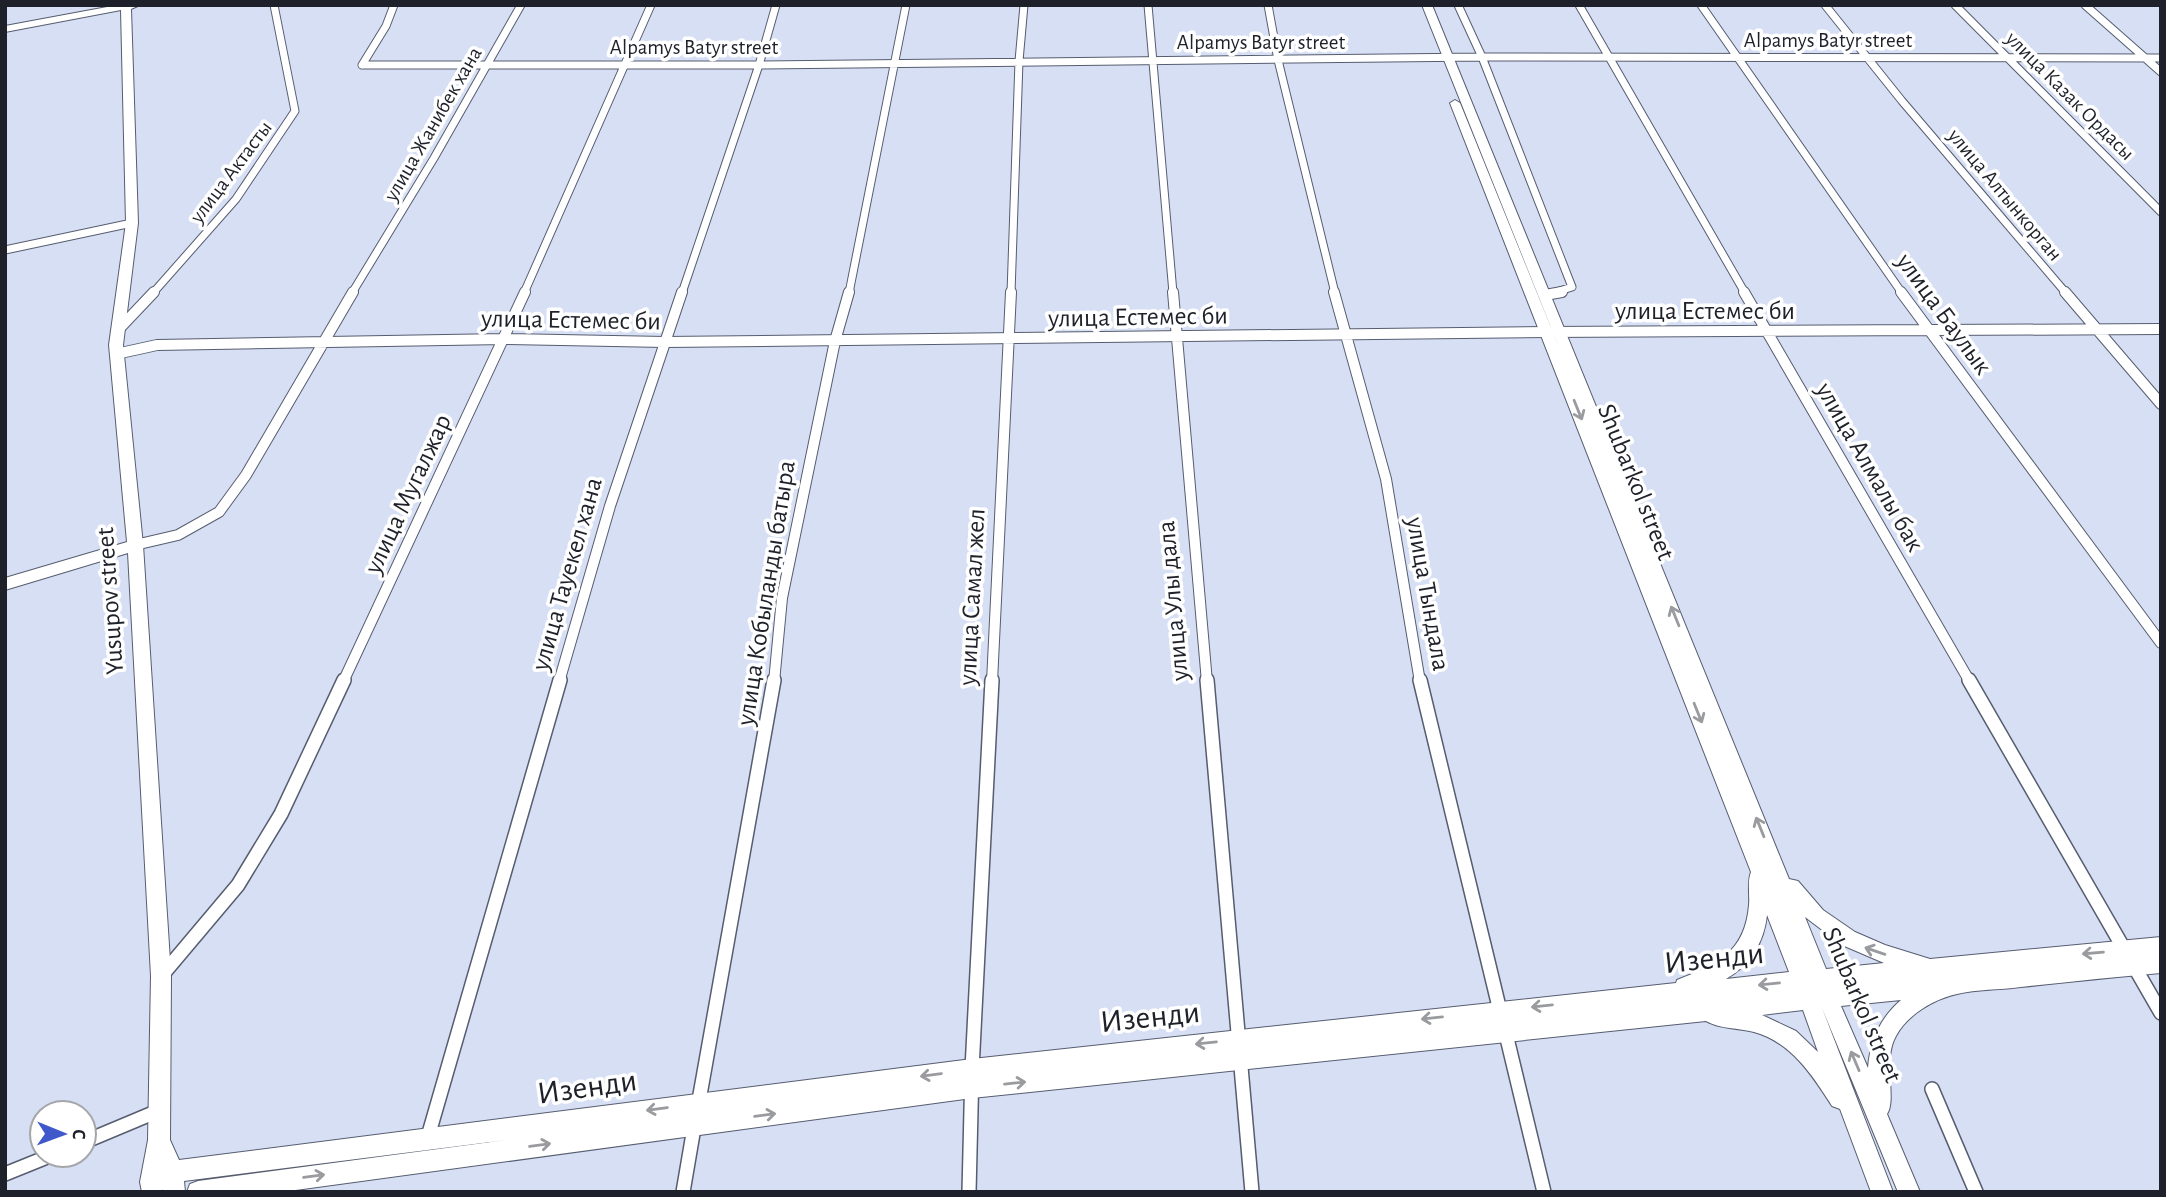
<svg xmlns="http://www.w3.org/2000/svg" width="2166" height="1197" font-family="'Alegreya Sans',sans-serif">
<rect width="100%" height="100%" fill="#d7dff5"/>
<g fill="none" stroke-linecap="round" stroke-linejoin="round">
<!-- street-far2 casing -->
<g stroke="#565d6f" stroke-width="9">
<path id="street-far2" d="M1148 5 1173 293
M1268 5 1278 60 1335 293
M1458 5 1482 57 1572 287 1553 293
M1579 5 1745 293
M1701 5 1902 293
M1825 5 1902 101 2066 293
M1955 5 2161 212
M2085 5 2161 72
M362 65H759L1482 57 2161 58
M362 65 386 26 394 5
M5 250 132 223
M153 293 236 199 295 111 274 5
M352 293 434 158 521 5
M524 293 651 5
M682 293 759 65 776 5
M849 293 906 5
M1011 293 1019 61 1024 5"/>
</g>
<!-- street-far1 casing -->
<g stroke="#565d6f" stroke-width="12">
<path id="street-far1" d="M1173 292 1207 682
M1334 292 1386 479 1420 682
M1744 292 1970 682
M1901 292 2161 643
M2065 292 2161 404
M1545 295 1562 292
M117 331 154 292
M116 354 157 345 504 339 665 342 1547 332 2161 329
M135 545 178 535 219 512 246 475 353 292
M343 682 525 292
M559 682 610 506 682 292
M774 682 782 598 835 341 849 292
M992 682 1011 292"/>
</g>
<!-- street casing -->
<g stroke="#565d6f" stroke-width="16">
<path id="street" d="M1207 680 1252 1192
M1420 680 1501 1015
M1969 680 2161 1013
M163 974 238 885 281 814 344 680
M1505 1030 1544 1192
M1932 1089 1976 1192
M698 1106 774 680
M427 1140 560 680
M84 1142 158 1111
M5 1174 52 1155
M683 1192 695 1122
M969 1192 972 1069 992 680"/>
</g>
<!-- secondary casing -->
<g stroke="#565d6f" stroke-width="2">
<path id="secondary" d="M118 5H140L131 9 138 223 123 345 143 545 171 976 170 1140 179 1160 972 1059 1676 983 1677 980C1717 964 1745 953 1749 905 1750 894 1747 882 1751 872L1450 103 1455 100 1460 103 1560 350 1422 5H1432L1789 879 1798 881 1823 910 1855 932 1885 945 1930 959 2161 937V973C2114 977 2068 982 2021 987 2000 990 1977 989 1957 994 1934 999 1907 1015 1896 1036 1882 1060 1897 1100 1887 1114L1920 1192H1898L1822 1008 1893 1192H1871L1840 1109 1832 1106C1813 1076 1791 1042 1754 1032 1739 1028 1719 1029 1706 1021L972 1098 281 1192H187L190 1184 198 1181 522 1138 184 1181 185 1192H163V1189L162 1192H142L140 1182 148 1140 151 976 128 553 5 590V578L127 542 109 345 126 223 121 10 5 32V26ZM1767 915 1789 972 1726 979C1750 965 1764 943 1767 915ZM1805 917 1842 945 1884 963 1826 969ZM1901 1000C1880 1018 1870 1041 1868 1068L1841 1006ZM1803 1010 1818 1052 1796 1031 1762 1015Z"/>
</g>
<!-- street-far2 -->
<use href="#street-far2" stroke="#fff" stroke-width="7"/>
<!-- street-far1 -->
<use href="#street-far1" stroke="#fff" stroke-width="10"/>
<!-- street -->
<use href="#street" stroke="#fff" stroke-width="13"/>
<!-- secondary -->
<use href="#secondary" fill="#fff" fill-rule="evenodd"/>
</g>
<!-- one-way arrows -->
<defs><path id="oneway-shaft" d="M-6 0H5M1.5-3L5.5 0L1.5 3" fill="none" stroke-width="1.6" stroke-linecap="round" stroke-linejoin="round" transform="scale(1.75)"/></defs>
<g stroke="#9a9b9f">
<use href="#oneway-shaft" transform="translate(1578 410) rotate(68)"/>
<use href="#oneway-shaft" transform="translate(1675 616) rotate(-112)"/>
<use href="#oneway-shaft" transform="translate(1698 713) rotate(68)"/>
<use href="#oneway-shaft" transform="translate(1760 827) rotate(-112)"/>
<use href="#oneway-shaft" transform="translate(1875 951) rotate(-161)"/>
<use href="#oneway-shaft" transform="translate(2093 953) rotate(175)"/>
<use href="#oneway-shaft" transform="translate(1769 984) rotate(174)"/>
<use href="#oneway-shaft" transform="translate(1542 1006) rotate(174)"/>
<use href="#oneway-shaft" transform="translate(1432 1018) rotate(174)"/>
<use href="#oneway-shaft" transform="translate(1206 1043) rotate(174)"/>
<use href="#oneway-shaft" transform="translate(1855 1061) rotate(-113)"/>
<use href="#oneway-shaft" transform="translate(931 1075) rotate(172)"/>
<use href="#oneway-shaft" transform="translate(1015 1083) rotate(-6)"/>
<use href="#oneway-shaft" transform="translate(657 1109) rotate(172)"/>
<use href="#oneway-shaft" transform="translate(765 1115) rotate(-7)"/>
<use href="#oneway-shaft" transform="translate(540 1145) rotate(-8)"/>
<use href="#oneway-shaft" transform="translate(314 1176) rotate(-8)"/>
</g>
<g text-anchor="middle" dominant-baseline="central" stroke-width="7" stroke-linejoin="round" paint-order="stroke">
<!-- far-street labels -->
<g font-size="21" fill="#1e2129" stroke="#fff">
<text x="1828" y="40">Alpamys Batyr street</text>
<text x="1261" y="42">Alpamys Batyr street</text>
<text x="694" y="47">Alpamys Batyr street</text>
<text transform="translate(2070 96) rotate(45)">улица Казак Ордасы</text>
<text transform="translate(433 124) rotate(-60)">улица Жанибек хана</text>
<text transform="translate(231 172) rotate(-53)">улица Актасты</text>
<text transform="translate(2005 195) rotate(50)">улица Алтынкорган</text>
</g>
<!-- street labels -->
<g font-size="26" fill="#1e2129" stroke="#fff">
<text x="1705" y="311">улица Естемес би</text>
<text transform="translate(1944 314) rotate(54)">улица Баулык</text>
<text transform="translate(1138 317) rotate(-1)">улица Естемес би</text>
<text transform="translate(571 320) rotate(1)">улица Естемес би</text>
<text transform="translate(1870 467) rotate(60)">улица Алмалы бак</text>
<text transform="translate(1636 482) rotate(68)">Shubarkol street</text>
<text transform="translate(408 494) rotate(-65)">улица Мугалжар</text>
<text transform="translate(567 574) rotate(-74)">улица Тауекел хана</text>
<text transform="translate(766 593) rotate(-81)">улица Кобыланды батыра</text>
<text transform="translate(1428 594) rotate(80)">улица Тындала</text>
<text transform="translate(972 597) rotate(-87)">улица Самал жел</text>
<text transform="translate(110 601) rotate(-94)">Yusupov street</text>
<text transform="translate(1173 601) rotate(-95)">улица Улы дала</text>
<text transform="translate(1862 1005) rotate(67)">Shubarkol street</text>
</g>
<!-- near-street labels -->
<g font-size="32" fill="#1e2129" stroke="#fff">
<text transform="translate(1714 958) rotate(-6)">Изенди</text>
<text transform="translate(1150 1017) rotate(-6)">Изенди</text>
<text transform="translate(587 1087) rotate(-8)">Изенди</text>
</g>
</g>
<!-- border -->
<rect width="2166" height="1197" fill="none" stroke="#1e2129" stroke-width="14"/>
<!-- north arrow -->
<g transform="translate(63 1134) rotate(91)"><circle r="33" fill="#ffffff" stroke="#a5a6a9" stroke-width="2"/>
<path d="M0-5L12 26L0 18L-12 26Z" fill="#3f59cb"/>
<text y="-10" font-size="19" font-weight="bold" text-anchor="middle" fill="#1e2129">С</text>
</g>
</svg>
